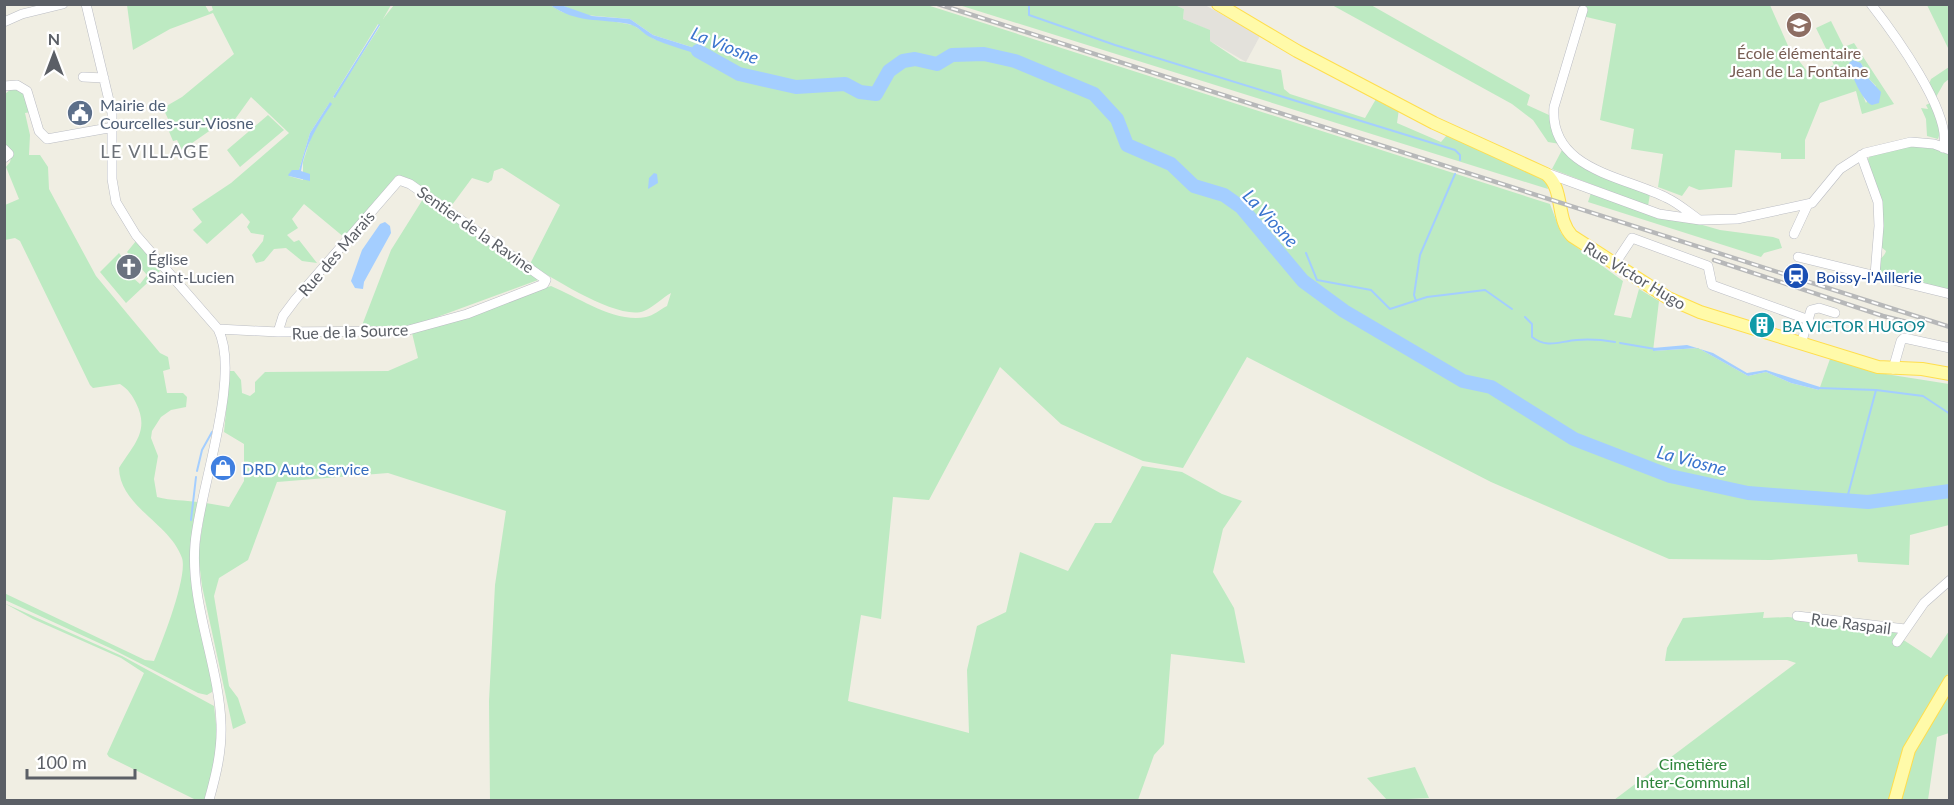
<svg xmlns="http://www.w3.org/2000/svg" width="1954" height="805" font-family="Lato,sans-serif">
<rect width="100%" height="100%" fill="#f0eee3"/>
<!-- industrial -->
<path fill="#e3e1db" d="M1175 5H1205L1260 36 1246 62 1210 41 1209 30 1183 19 1184 9Z"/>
<!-- green -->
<path fill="#bdeac2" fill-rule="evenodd" d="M211 4 391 5 383 19 394 5H550L562 12 633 25 654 39 693 51 712 62 714 58 701 50 653 35 630 19 585 15 561 5H927L1550 204 1561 233 1571 243 1623 281 1614 315 1631 318 1639 289 1659 301 1653 351 1698 348 1748 376 1766 372 1791 383 1819 390 1830 359 1873 372 1949 384V525L1910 535 1909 565 1858 562 1857 554 1771 560 1669 559 1491 482 1247 357 1183 468 1143 461 1061 424 1000 367 929 500 893 497 881 619 861 615 848 701 969 733 967 670 977 626 1006 612 1020 552 1068 571 1095 523H1111L1142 466 1182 472 1222 494 1242 501 1223 529 1213 572 1234 608 1245 663 1171 654 1164 744 1154 755 1138 800H490L489 701 495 585 506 511 388 473 277 482 248 560 219 578 214 596 229 686 238 698 246 723 233 729 202 586 198 554 206 503 229 507 244 481V444L224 432 230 371H234L241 380 242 393 250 396 255 392V382L265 372 388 371 418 358 412 333 551 286C580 298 614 323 646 317 653 316 661 309 667 306L671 293C663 297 654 307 644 311 619 321 552 278 530 264L560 205 502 168 494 171 492 180 488 183 472 178 449 209C436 200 410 173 396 176L345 238 304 204 292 219 298 228 287 235 294 242 299 240 317 263 302 261 286 248 274 249 264 261 256 263 252 255 263 241 264 235 251 233 247 227 250 222 242 213 207 244 193 230 202 222 192 209 231 183 289 133 251 97 233 122 228 118 182 150 177 140 173 141 165 122 169 121 163 108 182 97 234 54 213 13 170 29 133 50 127 5H205L209 12 213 10ZM378 24 380 26 334 98 333 97ZM330 102 312 134 303 162V180L289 176 299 170 310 133Z
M959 5H1175L1184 9 1183 19 1210 30V41L1240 61 1281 70 1284 89 1290 94 1365 118 1376 99 1399 109 1397 123 1441 142 1447 135 1535 176H1540L1547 183 1548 189Z
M1332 5H1371L1530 95 1527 105 1549 115 1560 144 1548 142 1533 120 1512 104Z
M1580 5H1770L1789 48 1811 76 1834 65 1816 28 1831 21 1844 47 1854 43 1894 104 1862 114 1856 91 1820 103 1805 140V159H1781V153L1735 150 1732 187 1699 190 1689 186 1682 196 1658 187 1663 154 1631 149 1634 129 1600 120 1616 24 1578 15ZM1861 63 1869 79 1876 86 1866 103 1856 79Z
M1927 5H1949V50Z
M1949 67V79L1944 83 1936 97 1929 84 1931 79Z
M11 89 22 91 31 112 25 113 30 135 29 155H40L48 167 49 189 96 276 160 353 168 357 170 369 163 371 167 393H183L187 397 186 407 171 410 161 417 152 431 151 438 158 456 154 479 157 497C172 501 184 500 198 502L192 578 212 685V692L207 695 198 693 110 648 5 600 4 593 145 660 154 661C162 642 188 576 182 558 170 523 120 507 119 468 134 444 150 431 136 403 132 395 128 389 120 384L93 388 90 385 20 241 15 238 5 240V205L19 199 6 167 10 162 12 154 5 143V94Z
M1930 103C1936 113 1943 127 1938 139L1927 136 1926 119 1921 108 1928 109 1926 105Z
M268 115 284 130 240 167 227 150Z
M1907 146 1935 148 1949 154V291L1880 272C1873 260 1884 259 1886 251L1881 247 1868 159 1870 156Z
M1562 150 1575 162 1650 194 1648 206 1552 169Z
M1591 193 1720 230 1773 237 1779 239 1782 248 1764 253 1761 257 1588 202Z
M423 199 538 276V280L410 327 361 328 391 250Z
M136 241 161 270 126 303 100 272 119 253 122 257 116 263 140 284 147 275 127 252Z
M4 603 122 656 214 706 218 742 206 800H196L109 757 107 754 144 673 121 658 33 619Z
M1764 612 1763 618 1788 617 1898 630 1895 639H1902L1931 658 1949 631V672L1921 718 1891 800H1614L1796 663 1787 660 1665 661 1667 648 1683 618Z
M1949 690V733L1937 737 1928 800H1899L1912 752Z
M1415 767 1429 798 1387 800 1367 778Z"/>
<!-- water -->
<path fill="#a4ceff" d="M550 5H561L592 16 630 19 653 35 701 50 714 58 712 62C692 49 669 48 648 36 642 32 637 26 629 24 598 18 578 24 550 5Z
M379 24 380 25 335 98 333 97Z
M1853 60 1861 63 1869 79 1881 92 1879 103 1872 105C1863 102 1850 73 1849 63Z
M330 102 332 104C318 124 305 145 301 171L310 174V181L289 176 288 175 292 170H299L310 133Z
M654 173 657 174 658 183 648 189 649 178Z
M385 222 390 226 391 233 364 282 363 289 355 288 351 281 362 250 380 224Z
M1687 345 1713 353 1747 373 1766 370 1820 387 1819 390 1791 383 1766 372 1748 376 1698 348 1653 351V348Z"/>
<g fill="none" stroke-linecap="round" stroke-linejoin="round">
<!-- stream -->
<path stroke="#a4ceff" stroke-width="2" d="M1029 4V15L1115 45 1455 150 1460 155V160
M1306 253 1317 280 1371 290 1390 309 1427 297 1485 290 1512 309
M1416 301 1414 295 1420 255 1455 174
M1525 317 1532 324V337C1548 349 1560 341 1577 340 1590 339 1603 340 1615 342
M1620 343 1655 349
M1818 388 1876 390
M197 471 202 450 212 432
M1846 502 1876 390 1923 396 1950 414
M191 520 196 477"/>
<!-- river -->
<path stroke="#a4ceff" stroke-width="14" d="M698 51 739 74 796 87 845 84 860 92 876 94 889 71 903 61 915 59 937 64 952 55 984 54 1015 61 1094 94 1117 119 1127 145 1171 164 1194 186 1224 195 1241 207 1303 281 1344 311 1463 381 1491 387 1574 439 1670 476 1748 493 1868 502 1950 491"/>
<!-- minor casing -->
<g stroke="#bbbdc4" stroke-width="10">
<path id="minor" d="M86 4 112 113V179L116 202 136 235 218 329C242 376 199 491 195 544 190 605 219 664 221 724 222 751 216 775 209 800
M1871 4C1892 31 1954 115 1943 148
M1583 10 1554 107C1549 170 1624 176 1667 198 1678 203 1688 212 1698 219
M4 22 22 14 63 4
M83 77 104 78
M4 86 17 85 27 91 39 131 47 139 114 127
M4 149 9 154 4 158
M1861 155 1878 202 1879 226 1875 275
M1544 172 1659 214 1700 220 1737 219 1812 203 1840 169 1865 153 1911 142 1934 144 1950 150
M1794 234 1808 204
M1798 257 1950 294
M1614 265 1632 238 1708 266 1712 285 1809 320
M218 329 278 332 405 331 467 314 544 284 546 280 410 184 399 180 295 300 283 316 278 332
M1801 344 1811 310 1819 308 1835 313
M1893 369 1901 341 1904 338 1950 348
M1797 616 1905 629
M1897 642 1924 603 1950 580"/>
</g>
<!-- major casing -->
<g stroke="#ffde4d" stroke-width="14">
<path id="major" d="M1218 4 1297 51 1434 123 1546 174C1565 190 1555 218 1572 236L1668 298 1700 312 1878 367 1922 369 1950 374
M1895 800 1909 750 1950 681"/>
</g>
<!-- minor -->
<use href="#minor" stroke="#fff" stroke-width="9"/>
<!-- major -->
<use href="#major" stroke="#fffaa9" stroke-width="12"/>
<!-- rail casing -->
<g stroke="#b7b8b9" stroke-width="4.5">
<path id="rail" d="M938 4 1950 327
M1714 260 1883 316 1923 326"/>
</g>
<!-- rail -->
<use href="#rail" stroke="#fff" stroke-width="2" stroke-dasharray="7" stroke-linecap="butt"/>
</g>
<!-- icons -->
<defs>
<g id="school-disc" transform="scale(1.35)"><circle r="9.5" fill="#8d6e63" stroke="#fff"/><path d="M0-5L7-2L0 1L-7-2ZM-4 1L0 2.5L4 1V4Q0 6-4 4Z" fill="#fff"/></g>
<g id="civic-disc" transform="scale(1.35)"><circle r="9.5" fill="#5c6f8a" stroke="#fff"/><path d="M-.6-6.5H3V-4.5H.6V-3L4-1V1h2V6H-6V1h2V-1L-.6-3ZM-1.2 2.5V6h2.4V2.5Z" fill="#fff"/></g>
<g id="church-disc" transform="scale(1.35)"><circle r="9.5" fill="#6b7280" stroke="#fff"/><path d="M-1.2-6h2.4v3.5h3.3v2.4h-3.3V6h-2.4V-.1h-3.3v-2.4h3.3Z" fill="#fff"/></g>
<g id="station-disc" transform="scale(1.35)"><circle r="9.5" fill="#1a4fb4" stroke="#fff"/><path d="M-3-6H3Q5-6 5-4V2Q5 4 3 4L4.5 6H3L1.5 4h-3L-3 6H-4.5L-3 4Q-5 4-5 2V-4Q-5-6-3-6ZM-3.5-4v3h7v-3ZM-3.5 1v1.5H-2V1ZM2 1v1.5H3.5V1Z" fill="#fff"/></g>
<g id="building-disc" transform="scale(1.35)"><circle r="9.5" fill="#0f9aa8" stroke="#fff"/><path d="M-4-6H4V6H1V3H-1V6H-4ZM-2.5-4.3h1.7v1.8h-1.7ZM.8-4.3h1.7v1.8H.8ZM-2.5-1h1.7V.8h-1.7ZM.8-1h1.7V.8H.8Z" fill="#fff"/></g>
<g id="shop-disc" transform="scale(1.35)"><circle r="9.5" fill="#3f7fe0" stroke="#fff"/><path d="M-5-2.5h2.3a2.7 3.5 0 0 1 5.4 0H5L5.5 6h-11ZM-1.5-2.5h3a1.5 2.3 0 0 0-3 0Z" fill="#fff"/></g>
</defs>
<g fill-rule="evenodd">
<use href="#school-disc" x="1799" y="25"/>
<use href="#civic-disc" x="80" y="113"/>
<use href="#church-disc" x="129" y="267"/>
<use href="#station-disc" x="1796" y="276"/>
<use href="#building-disc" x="1762" y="325"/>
<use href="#shop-disc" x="223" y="468"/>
</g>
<g text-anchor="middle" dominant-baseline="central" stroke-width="4.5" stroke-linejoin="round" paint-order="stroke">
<!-- education labels -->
<g font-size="16" fill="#785e54" stroke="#fff">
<text x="1799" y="52">École élémentaire<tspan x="1799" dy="18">Jean de La Fontaine</tspan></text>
</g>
<!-- service labels -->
<g font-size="16" fill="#4e5e75" stroke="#fff" text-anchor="start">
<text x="100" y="104">Mairie de<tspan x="100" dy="18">Courcelles-sur-Viosne</tspan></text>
</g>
<!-- street labels -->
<g font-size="16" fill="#5b5f66" stroke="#fff">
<text transform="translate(476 229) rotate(35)">Sentier de la Ravine</text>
<text transform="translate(336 253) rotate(-49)">Rue des Marais</text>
<text transform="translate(1635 275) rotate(31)">Rue Victor Hugo</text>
<text transform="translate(350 331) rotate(-2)">Rue de la Source</text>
<text transform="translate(1851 623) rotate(7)">Rue Raspail</text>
</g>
<!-- worship labels -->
<g font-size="16" fill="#5b616d" stroke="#fff" text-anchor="start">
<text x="148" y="258">Église<tspan x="148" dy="18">Saint-Lucien</tspan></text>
</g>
<!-- transit labels -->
<g font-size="16" fill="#164399" stroke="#fff" text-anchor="start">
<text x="1816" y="276">Boissy-l'Aillerie</text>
</g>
<!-- culture labels -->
<g font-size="16" fill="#0d838f" stroke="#fff" text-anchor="start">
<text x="1782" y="325">BA VICTOR HUGO9</text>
</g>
<!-- shop labels -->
<g font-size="16" fill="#366cbe" stroke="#fff" text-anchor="start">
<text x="242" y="468">DRD Auto Service</text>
</g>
<!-- park labels -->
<g font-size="16" fill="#2c8439" stroke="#fff">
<text x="1693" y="763">Cimetière<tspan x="1693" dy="18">Inter-Communal</tspan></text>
</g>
<!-- water labels -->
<g font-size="18" font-style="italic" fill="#3a74ce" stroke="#fff">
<text transform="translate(725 45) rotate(22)">La Viosne</text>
<text transform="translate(1271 218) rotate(47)">La Viosne</text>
<text transform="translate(1692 460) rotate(15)">La Viosne</text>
</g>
<!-- neighbourhood labels -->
<g font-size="18" letter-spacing="1.5" fill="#6c7178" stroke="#fff">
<text x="155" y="151">LE VILLAGE</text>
</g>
</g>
<!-- border -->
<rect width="1954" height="805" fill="none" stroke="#5b5f66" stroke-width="12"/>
<!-- north arrow -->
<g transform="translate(54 54)" stroke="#ffffff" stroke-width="4.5" paint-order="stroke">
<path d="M0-4.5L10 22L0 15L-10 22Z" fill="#5b5f66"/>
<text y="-9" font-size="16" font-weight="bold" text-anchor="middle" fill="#5b5f66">N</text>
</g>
<!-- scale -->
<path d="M27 769v9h108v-9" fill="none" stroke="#5b5f66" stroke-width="3"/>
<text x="36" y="769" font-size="18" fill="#5b5f66" stroke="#ffffff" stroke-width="4.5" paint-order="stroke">100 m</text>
</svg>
